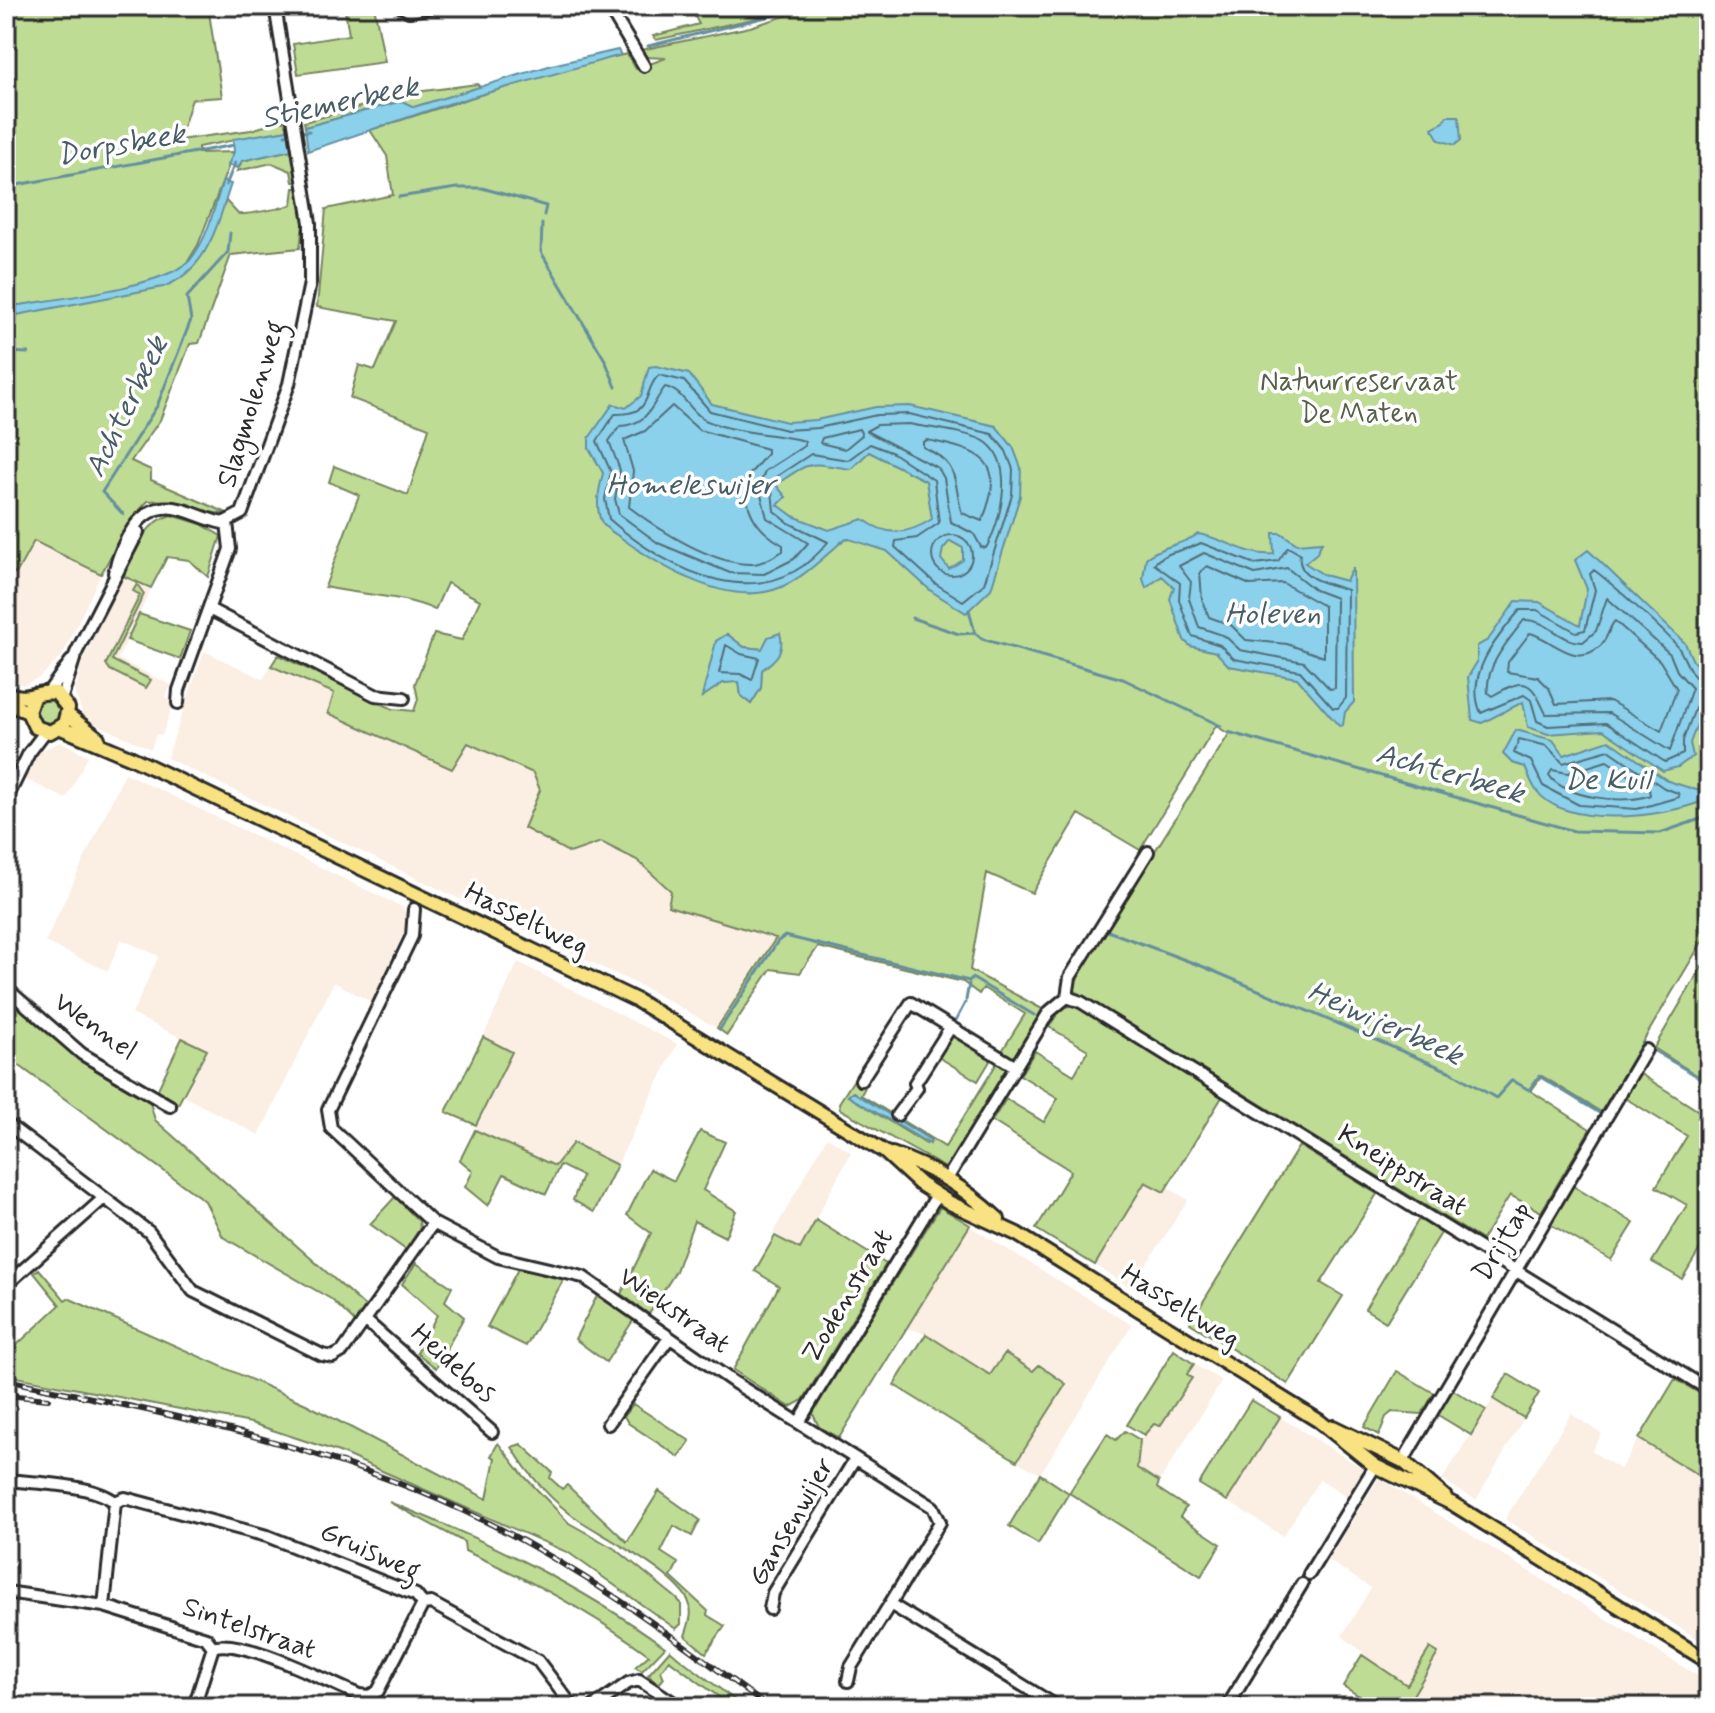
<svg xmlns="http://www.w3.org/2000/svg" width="1715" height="1713" font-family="Mynerve,sans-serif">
<rect width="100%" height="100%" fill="#fff"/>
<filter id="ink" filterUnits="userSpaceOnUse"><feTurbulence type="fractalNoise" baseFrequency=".0125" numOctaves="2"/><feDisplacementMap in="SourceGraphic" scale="16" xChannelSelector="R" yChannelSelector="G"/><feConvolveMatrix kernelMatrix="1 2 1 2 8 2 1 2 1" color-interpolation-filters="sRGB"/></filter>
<g filter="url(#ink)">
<!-- built -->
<path fill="#fbeee3" d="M33 541 101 574 62 656 40 677 23 685 6 677V569L17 574Z
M123 576 151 589 118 659 171 685 166 697 173 704 162 735 156 734 151 749 85 719 75 694 80 669 98 625Z
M204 651 263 679 271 666 401 723 468 743 533 773 540 790 525 828 570 853 601 842 642 863 671 891 668 906 776 938 717 1028 647 989 167 758Z
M61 742 88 756 66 799 25 779 40 751Z
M125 773 402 907 407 915 408 923 371 1002 334 982 259 1135 185 1097 207 1050 132 1014 159 956 121 939 108 971 45 942Z
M518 962 677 1044 617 1165 573 1143 555 1166 475 1130 511 1052 483 1037Z
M827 1137 851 1152 800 1249 773 1233Z
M1146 1181 1164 1192 1167 1187 1188 1200 1131 1288 1095 1265Z
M969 1226 1132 1325 1040 1474 1017 1461 1066 1384 1038 1365 1034 1371 991 1375 926 1334 907 1328Z
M1194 1364 1222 1381 1159 1482 1137 1468 1140 1440 1154 1423 1160 1426 1192 1378 1187 1374Z
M1493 1399 1524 1418 1476 1500 1442 1480Z
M1571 1414 1602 1434 1591 1451 1620 1469 1639 1439 1699 1475 1709 1461V1646L1505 1519Z
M1280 1417 1365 1470 1348 1497 1320 1479 1283 1536 1227 1501Z
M1379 1478 1709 1683V1707H1406L1430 1649 1407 1685 1362 1655 1363 1652 1342 1636 1371 1588 1328 1560Z"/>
<!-- green -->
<path fill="#bfdc94" stroke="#758460" stroke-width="2" fill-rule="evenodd" d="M6 6H208L222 97 192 99 179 140 251 130 285 120 288 130 198 147V153L234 152 198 245 187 263 194 266 226 201 238 214C246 215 285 208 292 204L294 188H298L304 216 300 248 231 255 199 343 190 344 160 420 131 461 151 470V480L227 513C199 515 178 497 148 501L131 519 101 574 34 541 16 574 6 569Z
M374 6 385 62 298 74 293 44 349 35 345 10Z
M689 6H792L753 19 656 40 653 36 699 24Z
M818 6H1709V930L1601 1112 1542 1076 1531 1091 1590 1129 1541 1212 1510 1195 1482 1240 1069 987 1229 734 1216 726 1140 850 1079 814 1032 893 987 873 970 970 1044 1010 1017 1056 1010 1059 1002 1055V1051L1025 1014 983 988 979 994 963 982 818 947 800 973 771 969 727 1035 717 1028 776 938 668 906 671 891 637 860 601 842 570 853 524 828 540 790 533 773 468 743 452 769 328 713 334 693 271 666 278 655 393 709 414 711 418 699 415 684 434 634 462 640 480 600 447 583 435 610C402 595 361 595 325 587L359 495 329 482 334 466 408 495 429 428 350 398 359 365 375 370 396 321 317 307 326 209 393 195 387 156 370 130 558 70 627 54 636 69 666 58 645 57 641 50 750 27ZM727 634 744 647 762 649 761 688 751 704 741 696 739 681 723 683 703 696 710 671Z
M477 84 480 87 414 107 401 101 305 127 304 122 416 92Z
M291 150 297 182H293L291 171 272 163 237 171 242 161Z
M171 515 201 524 221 536 208 577 189 560 167 557 151 588 123 576C136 550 142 524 171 515Z
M137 584 144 594 112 660 151 680 146 688 110 670 106 664 140 595 133 591Z
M139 614 190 631 180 659 127 640Z
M35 710a13 13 0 1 1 26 0a13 13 0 1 1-26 0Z
M1709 955V1083L1654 1048Z
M6 991 149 1099 155 1120 368 1309 363 1316 359 1314 355 1322 331 1299 223 1237 205 1201 6 1056Z
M1073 1005 1222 1097 1164 1192 1145 1182 1095 1265 1036 1229 1071 1171 992 1121 1006 1099 1044 1122 1058 1098 1020 1075 1035 1051 1074 1075 1088 1050 1049 1027 1061 1008Z
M955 1034 988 1055 990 1061 978 1081 940 1058 939 1050Z
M483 1037 512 1052 476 1125 446 1112Z
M182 1038 207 1050 177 1106 156 1093Z
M997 1063 1005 1067V1076L946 1168 840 1109 839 1103 855 1078 866 1085 861 1095 945 1147ZM853 1092 930 1140 931 1142 926 1144 848 1096Z
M1639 1073 1702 1113 1709 1102V1234L1682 1279 1652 1262 1687 1205 1656 1187 1687 1136 1625 1098Z
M475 1130 555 1166 573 1143 617 1165 594 1212 573 1200 582 1176 560 1165 546 1194 504 1174 488 1206 465 1187 473 1171 460 1160Z
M700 1131 725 1142 703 1190 736 1211 725 1237 694 1221 676 1271 649 1314 621 1294 651 1233 627 1215 650 1169 674 1181Z
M1299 1146 1377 1194 1321 1283 1343 1296 1288 1384 1190 1323Z
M1573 1186 1634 1223 1611 1260 1550 1224Z
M395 1197 419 1221 420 1228 406 1250 370 1224Z
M940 1207 970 1225 839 1438 819 1427 812 1412Z
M1419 1219 1441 1233 1386 1322 1365 1309Z
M816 1220 886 1264 803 1400 790 1407 733 1370 779 1286 755 1271 775 1236 800 1249Z
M416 1263 452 1287 445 1301 464 1317 436 1368 417 1353 437 1315 402 1284Z
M39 1269 65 1300 68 1298 306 1404 487 1499 495 1458 491 1456 498 1443 524 1476 569 1523 617 1550 675 1597 681 1603V1624L676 1629 569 1553 339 1452 251 1423 6 1375V1355L60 1305 34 1273Z
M518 1269 564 1279 526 1346 487 1327Z
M598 1294 634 1319 606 1362 575 1339Z
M926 1334 990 1375 1005 1353 1033 1371 1039 1365 1066 1384 1017 1461 894 1385Z
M1174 1350 1194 1364 1187 1374 1192 1378 1160 1426 1154 1424 1144 1435 1127 1425Z
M1397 1371 1434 1393 1422 1414 1392 1412 1386 1417 1379 1435 1364 1427Z
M1508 1374 1539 1393 1524 1418 1493 1399Z
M1675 1379 1709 1399V1461L1700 1476 1639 1439Z
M1453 1390 1486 1410 1471 1435 1438 1415Z
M1251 1400 1280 1417 1227 1501 1199 1484Z
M633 1404 690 1441 679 1457 628 1423 624 1416Z
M1125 1431 1140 1440 1137 1468 1159 1482 1157 1488 1186 1507 1180 1517 1221 1544 1201 1576 1069 1493 1038 1544 1009 1526 1040 1474 1069 1493 1107 1434 1116 1440Z
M521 1444 552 1472 550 1478 562 1489 567 1485 627 1542 659 1491 700 1520 692 1536 674 1526 661 1552 678 1563 671 1577 708 1611 707 1615 725 1626 706 1653 685 1636C689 1623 694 1613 688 1600 674 1573 605 1537 579 1520 553 1503 527 1473 512 1447Z
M389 1502C486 1540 580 1585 665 1647L642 1671 635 1667 649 1655C591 1612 531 1580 465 1551L464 1542Z
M1430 1648 1438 1653 1406 1707H1377L1343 1686 1362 1655 1407 1685Z
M670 1650 678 1657 744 1707H718L723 1700 669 1660 661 1671 664 1678 659 1684 648 1675Z"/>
<!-- water -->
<path fill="#8bd1ec" stroke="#658f9f" stroke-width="2" fill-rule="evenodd" d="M618 50 621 55 448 104 308 151 305 127 402 101 414 107 552 65Z
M1447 116H1459L1461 140 1455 145 1439 140 1432 128 1444 122Z
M288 130 291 150 242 161 238 168 228 165 234 152 233 139Z
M223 181 231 184C217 225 208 270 163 287L6 317V307C46 300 165 288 190 260 208 239 214 207 223 181Z
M656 366 689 374 712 404 787 422 816 420 876 407 910 406 996 426 1013 447 1021 468 1020 496 991 589 966 613 931 591 887 551 846 538C822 558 796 587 765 592 715 601 658 565 620 537 614 533 604 528 601 521 595 505 599 490 603 473L589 448V438L613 404 626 408 641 396 649 367ZM869 452 926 481 932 519C907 535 887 537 863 519L829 530 793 516 778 505 786 497 776 485C811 459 810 463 851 469ZM950 541 963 548V560L949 569 941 559 943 549Z
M1273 533H1281L1297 544 1322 542 1317 553 1305 563 1324 575 1346 581 1353 568 1354 702 1345 712 1343 725 1339 726 1297 678 1229 666 1216 652 1190 646 1184 640 1170 599 1174 587 1162 576 1146 588 1143 579 1146 558C1162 545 1181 546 1198 534 1225 538 1247 557 1274 554Z
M1588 550 1685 643 1693 661 1707 677 1706 701 1690 743 1693 756 1678 767 1663 771 1603 730 1548 734 1528 727 1523 702 1482 723 1472 720 1468 677 1477 662V646L1488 640 1516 601 1539 602 1580 625 1587 589 1575 560Z
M780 633C785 652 776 659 762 670L761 688 751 704 741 696 739 682 723 683 702 697 716 641 727 634 744 647 762 649 768 637Z
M1516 730 1553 740 1564 755 1609 740 1668 781 1703 792V801C1664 817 1565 830 1536 790 1531 783 1528 774 1525 767L1512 763 1503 754Z
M853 1092 930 1140V1144L848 1096Z"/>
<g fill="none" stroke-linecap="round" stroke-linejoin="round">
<!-- shore -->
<path stroke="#516d78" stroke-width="2" d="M659 375 684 381 710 411 786 430 818 428 877 415 909 414 992 434 1006 451 1013 469 1012 495 984 584 963 601 936 584 895 547 896 541 917 538 939 523 934 480 893 453 870 444 848 460 811 454 771 480 774 511 789 523 828 542C766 620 670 573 609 519L605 499 611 472 597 441 615 414C656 415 641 391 659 375Z
M665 387C685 391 689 413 707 421 739 434 773 433 805 441L804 446 765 471 759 487 767 518 808 543 794 559 764 574 730 573 658 543 619 514 615 499 620 470 609 441 620 426C650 424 651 405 665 387Z
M672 406 699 430 767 449V454L748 476C742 507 756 530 783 545V551C774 556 764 563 754 564 715 566 659 530 629 507L633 471 624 440 645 431Z
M909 424C927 428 973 432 987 443 1015 465 1001 522 986 548L981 547 974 534 951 522 944 478 938 468 866 431 877 425Z
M859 429 862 435 845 449 820 443 822 438Z
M927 440C981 451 1008 459 982 521L962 513C952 477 961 465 923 447V442Z
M932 555a20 20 0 1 1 40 0a20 20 0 1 1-40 0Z
M1201 543 1255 564 1278 561 1288 547 1300 554C1296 579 1327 583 1347 590L1346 698 1338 708H1333L1300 671 1234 659 1220 645 1192 636 1179 600 1180 583 1154 564C1165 551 1186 551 1201 543Z
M1204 553 1255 574 1287 568 1315 590 1336 598 1335 688 1330 689 1304 662 1240 650 1225 636 1199 627 1189 599 1191 582 1179 566Z
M1207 566 1250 585 1283 583 1324 606V657L1287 644 1246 640 1231 625 1209 617 1202 599 1200 572Z
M1607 598 1670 654 1677 671 1692 688 1670 751 1609 713 1546 714C1531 682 1528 675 1492 696L1488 693C1485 666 1508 641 1524 620 1546 618 1561 643 1583 642L1596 631Z
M1615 621 1660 661 1677 689 1661 731 1610 701 1556 704 1549 688 1538 677 1507 672 1508 662 1530 633C1553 639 1574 668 1599 647 1608 640 1608 628 1615 621Z
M726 645 741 654 759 658 752 680 740 674 719 673Z
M1709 684C1690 682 1687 660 1678 647 1666 632 1610 582 1594 570L1590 574 1595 590 1585 630 1576 632 1537 610H1520C1497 637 1464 675 1481 713L1524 695 1531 700 1537 721 1548 726 1606 723 1665 762 1683 754V740L1698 701 1709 695
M1519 739 1547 746 1563 763 1609 750 1664 788 1678 793 1679 797 1637 809 1579 805 1543 786 1531 761 1514 753Z
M1607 761 1649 789 1650 795C1626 805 1563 798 1549 775L1552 770 1568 773Z"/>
<!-- stream -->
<path stroke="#658f9f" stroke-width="3" d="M648 46 812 6
M285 135 309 131
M226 185 235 163
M6 187 234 145
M399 197 457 188H482L546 206 544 215
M542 224 541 252 605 360 616 387
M6 352 28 353
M123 514 102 492 157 406 191 320 187 297 228 252 230 233
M969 610 975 633 982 639 1123 679 1221 726
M912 618 959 634 975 633
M1228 732 1574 831 1660 833 1709 816
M1105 930 1204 967 1451 1072 1496 1098 1512 1080 1529 1090 1539 1076 1601 1114
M966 1000 969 984
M956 1020 965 1003
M720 1029 778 941 785 936 969 981 972 978 1034 1015
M1651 1049 1709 1083
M1599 1118 1643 1043"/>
<!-- minor casing -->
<g stroke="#2b2b2b" stroke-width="16">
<path id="minor" d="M400 6 409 11 438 6
M608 6 644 66
M114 573C121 545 138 503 174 508 190 510 206 520 223 523L242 513 289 384 310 283V223L275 6
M209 609 375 695 404 698
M49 691 71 661
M62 697 76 653 138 532
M178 703 179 690 230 549 227 522
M6 800 29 753 45 732
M414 909 412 936 328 1110 331 1128 433 1223 498 1257 583 1277 735 1383 933 1507 940 1522 890 1604 1058 1707
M6 988 82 1054 170 1106
M1067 997 1081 1002 1709 1390
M1067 997 1070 977 1148 852
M861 1080 911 1003 1016 1067
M897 1115 917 1088 915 1083 950 1028
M6 1123 149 1232 193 1291 322 1355 333 1357 343 1351 433 1223
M947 1179 1049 1012 1067 997
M6 1285 104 1198
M366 1321 492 1432
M799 1422 937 1195
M608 1424 669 1338
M1403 1461 1646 1050
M6 1480C35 1483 93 1484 115 1502L125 1498 267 1536 416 1595 423 1604 431 1603 538 1661 573 1707
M1309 1574 1375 1466
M6 1592 104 1606 206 1638 213 1647C240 1636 330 1683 359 1695L369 1696 378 1691 423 1604
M104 1606 115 1502
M770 1609 773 1593 855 1459
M848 1681 851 1667 890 1604
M194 1707 213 1647
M593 1707 628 1683 639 1680 680 1707
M1227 1707 1302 1584"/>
</g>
<!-- major casing -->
<g stroke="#2b2b2b" stroke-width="18">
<path id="major" d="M6 693C32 703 35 689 56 693L68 708 64 724 50 732 35 727 28 712 33 698
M6 703 28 712
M68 715 98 738
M61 728 132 758 636 1000 885 1152 920 1184 950 1203 1017 1234 1319 1421 1375 1466 1453 1504 1709 1662
M892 1154C934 1168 966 1189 998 1219
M1333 1427 1403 1461 1445 1497"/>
</g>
<!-- minor -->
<use href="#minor" stroke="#fff" stroke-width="10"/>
<!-- major -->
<use href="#major" stroke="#f8e281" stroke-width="12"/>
<!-- rail casing -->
<g stroke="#2b2b2b" stroke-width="6">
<path id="rail" d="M6 1380C163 1413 318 1443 464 1511 574 1562 671 1635 768 1707
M6 1395 48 1399"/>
</g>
<!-- rail -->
<use href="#rail" stroke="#fff" stroke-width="3" stroke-dasharray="9" stroke-linecap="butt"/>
</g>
</g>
<g text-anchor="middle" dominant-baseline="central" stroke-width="7" stroke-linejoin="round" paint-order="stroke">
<!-- park labels -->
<g font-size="28" fill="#57604a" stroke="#fff">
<text x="1359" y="382">Natuurreservaat<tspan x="1359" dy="32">De Maten</tspan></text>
</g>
<!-- street labels -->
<g font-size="28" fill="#2b2b2b" stroke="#fff">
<text transform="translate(252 404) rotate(-73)">Slagmolenweg</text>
<text transform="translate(526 920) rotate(26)">Hasseltweg</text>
<text transform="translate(95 1027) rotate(36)">Wennel</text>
<text transform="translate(1402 1171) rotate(32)">Kneippstraat</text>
<text transform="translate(1503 1242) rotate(-59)">Drijtap</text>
<text transform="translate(848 1296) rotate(-59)">Zodenstraat</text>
<text transform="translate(1180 1307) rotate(32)">Hasseltweg</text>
<text transform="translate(674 1311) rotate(35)">Wiekstraat</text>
<text transform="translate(453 1364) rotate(41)">Heidebos</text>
<text transform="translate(792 1522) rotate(-60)">Gansenwijer</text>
<text transform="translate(370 1552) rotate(24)">Gruisweg</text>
<text transform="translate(249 1629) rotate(19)">Sintelstraat</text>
</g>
<!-- water labels -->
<g font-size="30" font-style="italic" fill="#485d65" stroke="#fff">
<text transform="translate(340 103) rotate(-12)">Stiemerbeek</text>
<text transform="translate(121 145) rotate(-10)">Dorpsbeek</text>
<text transform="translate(127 407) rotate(-64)">Achterbeek</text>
<text x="691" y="485">Homeleswijer</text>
<text x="1273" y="614">Holeven</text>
<text transform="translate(1450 774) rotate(16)">Achterbeek</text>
<text x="1607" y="780">De Kuil</text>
<text transform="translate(1385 1024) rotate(24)">Heiwijerbeek</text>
</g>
</g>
<!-- margin -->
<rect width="1715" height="1713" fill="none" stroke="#fff" stroke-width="32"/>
<rect x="16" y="16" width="1683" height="1681" fill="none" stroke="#2b2b2b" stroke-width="3" filter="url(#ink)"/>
</svg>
